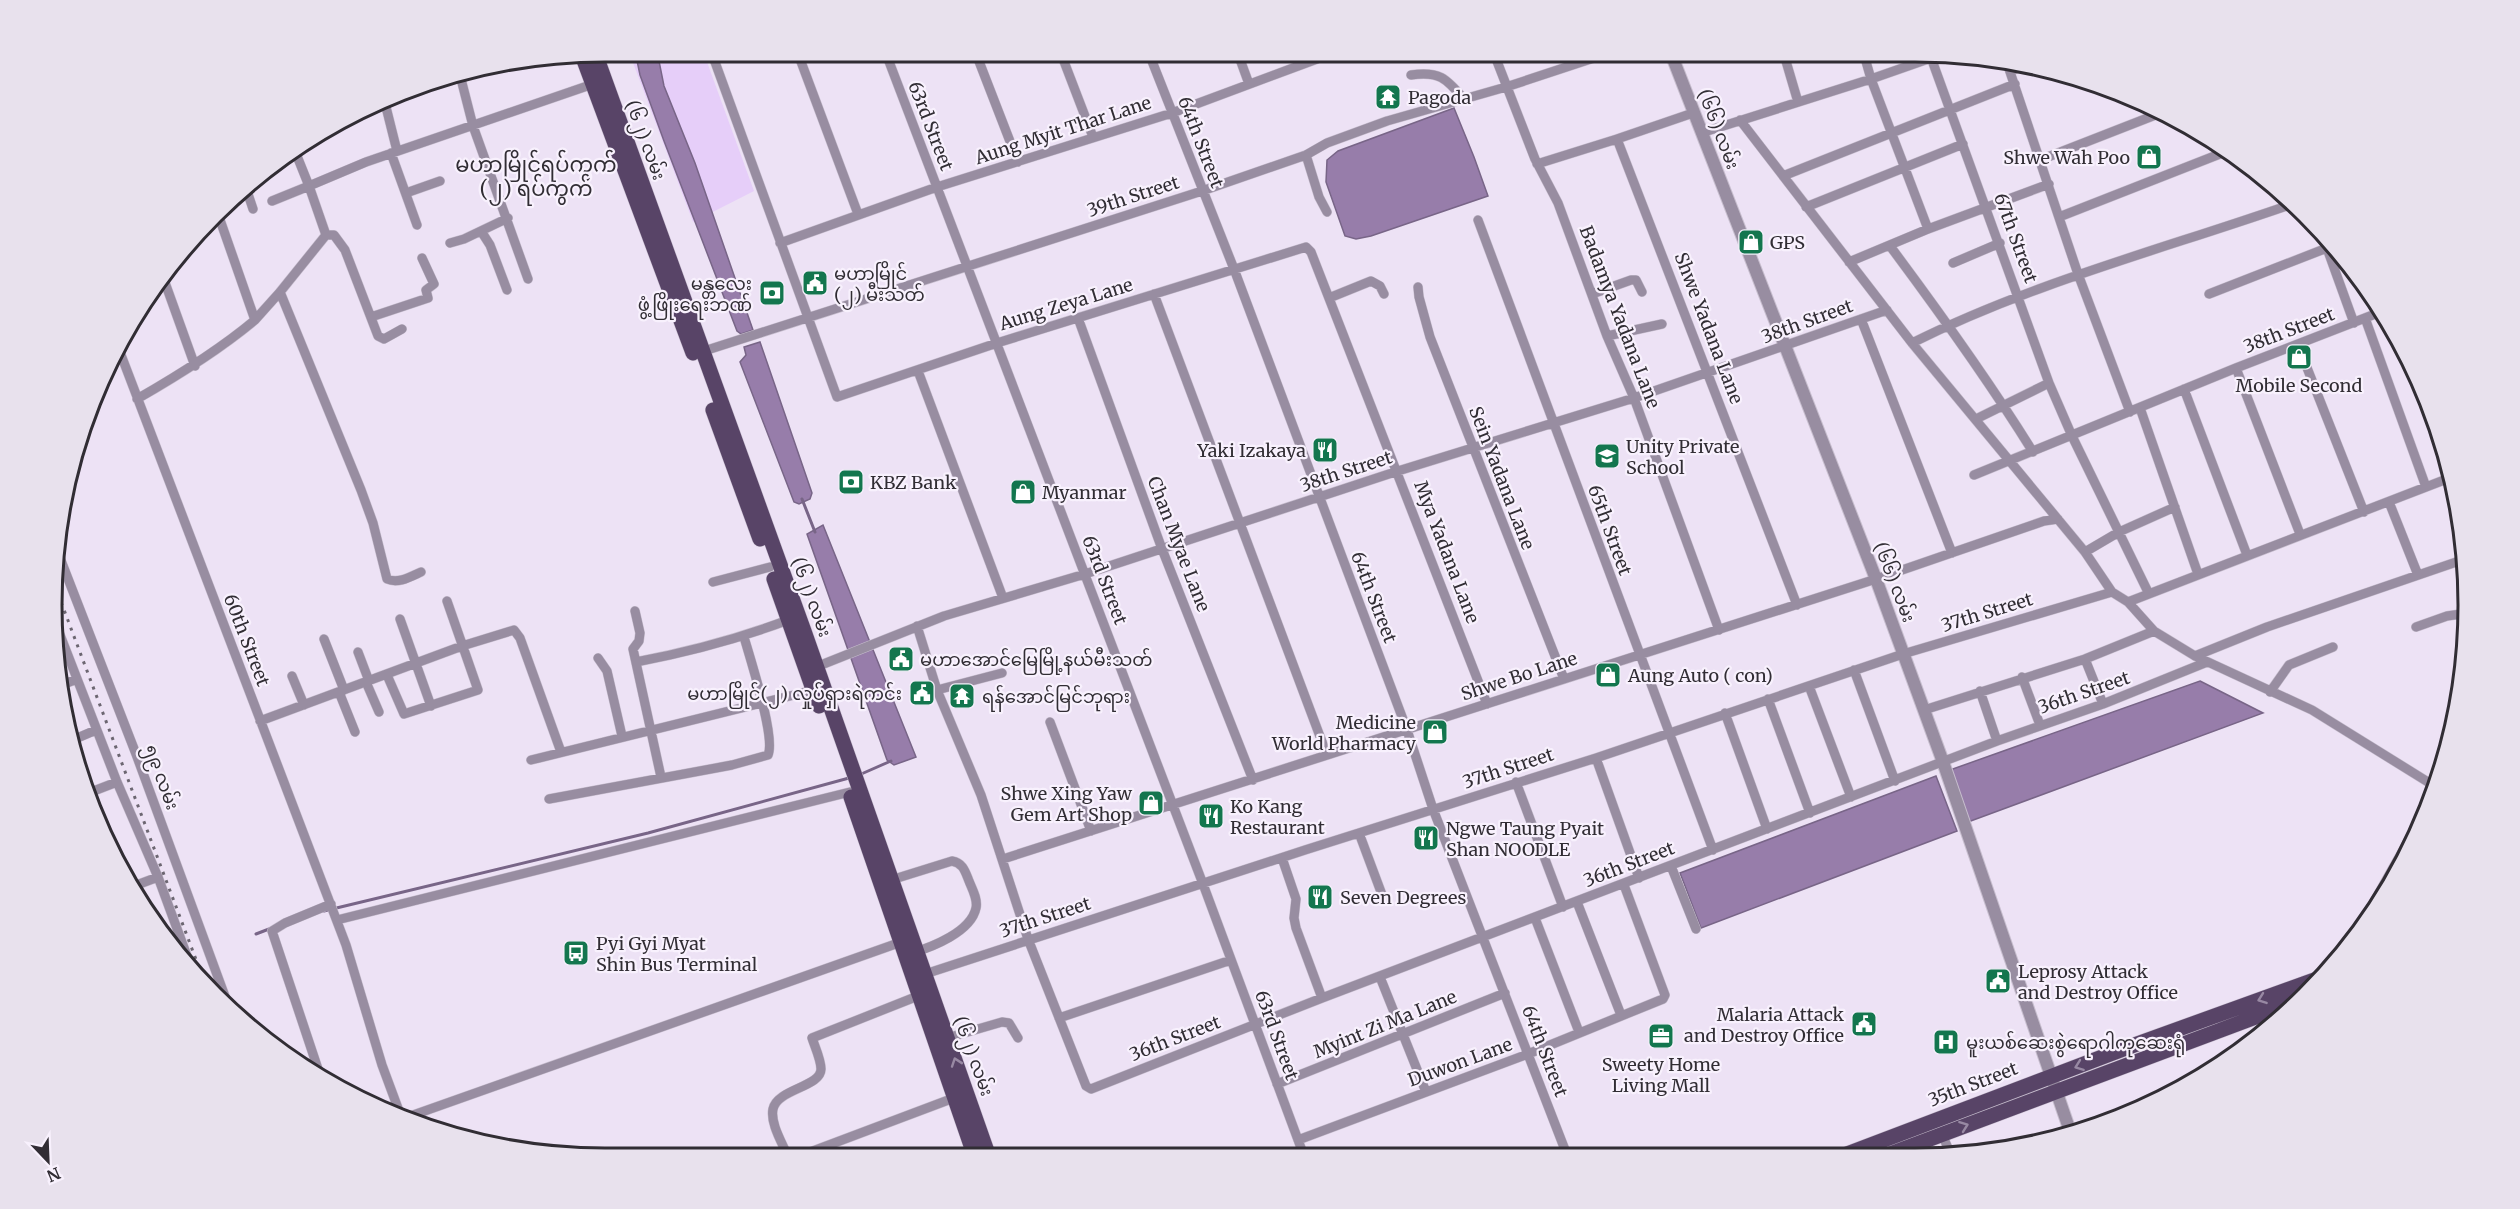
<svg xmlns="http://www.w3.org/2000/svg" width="2520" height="1209" font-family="Merriweather,'Noto Sans Myanmar',serif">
<rect width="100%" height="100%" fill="#ede2f5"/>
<!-- green -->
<path fill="#e6cef9" d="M703 51 754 191 693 222 629 52Z"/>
<!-- water -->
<path fill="#977daa" stroke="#786587" stroke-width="1.5" d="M635 51H657L664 86 695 163 753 330 741 334 737 331 664 141 640 75Z
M1454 108 1474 157 1488 196 1371 236 1356 239 1345 236 1326 182 1327 160 1338 151Z
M760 342 812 493 810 499 799 504 794 502 740 362 746 355 744 347Z
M823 525 916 757 894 765 887 760 807 534Z
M2200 681 2263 713 1968 822 1950 770Z
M1936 776 1957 831 1701 928 1680 873Z"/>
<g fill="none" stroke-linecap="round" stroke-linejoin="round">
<!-- stream -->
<path stroke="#786587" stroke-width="3" d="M802 499 815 532
M859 775 891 761
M324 911 648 833 849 778
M256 934 269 929"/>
<!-- minor casing -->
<g stroke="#c7bece" stroke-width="10">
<path id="minor" d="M711 51 837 397 997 343 1306 247 1311 252 1487 704
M797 51 858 214
M885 51 1203 884 1304 1156
M975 51 1018 162
M1060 51 1093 137
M1148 51 1234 269 1407 730 1433 809 1567 1155
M1237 51 1249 84
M1493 51 1535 159 1558 203 1607 336 1634 398 1719 630
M1783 51 1798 102
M1863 51 1871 79 1928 229
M1929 52 2049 383 2072 436 2149 594
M2006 60 2078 274 2130 412
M2010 71 2030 64
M460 75 473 126 528 279
M1411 75C1439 71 1446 78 1463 98
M385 103 397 151
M1693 113 1617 139 1797 605
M1740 120 1912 343 2085 552 2112 592 2128 602 2154 631 2195 656 2312 710 2436 787
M1701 133 1871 79 1931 58
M391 153 417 225
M1306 155 1319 197 1327 212
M2040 160 2163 112
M1537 164 1617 139
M1783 176 2015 84
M246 188 253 209
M406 193 440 181
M272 201 309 186 295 151
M1806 207 1963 144
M2059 217 2230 150
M1478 220 1713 850
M2320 229 2354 323
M481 231 490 245 507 290
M326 235H334L345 250 378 336 384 339 402 329
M450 243 464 239 508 218
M780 243 937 187 1172 113 1317 59 1320 51
M1890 246C1940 313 1989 381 2033 452
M1849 262 1928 229 2049 184
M1953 263 2000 243
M163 277 195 366
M1418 287 1419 297 1430 337 1564 679
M1154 294 1327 755
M1592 294 1631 280H1636L1642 292
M2209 294 2327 248
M1329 298 1371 281 1380 286 1384 294
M371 317 428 298 426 290 434 284 422 258
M1078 318 1162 549 1253 780
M2365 318 2426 487
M1861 319 1952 553
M255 320 280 292
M1607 336 1662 324
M1912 343C2034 282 2167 248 2295 203
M2298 345 2364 512
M118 347 346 945 382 1065 402 1119
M701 352 1202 191 1306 155 1327 143 1387 121 1506 87 1615 51
M2236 368 2300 534
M918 371 1003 598
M2184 389 2247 555
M137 399C179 375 218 351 255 320L219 217
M2140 408 2198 574
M1976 419 2049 383
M1974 475 2236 368 2383 311
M2389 502 2418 575
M2085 552 2119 532 2175 507
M60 558 136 754 230 1010
M421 572C410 577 398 584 387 579L373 523 361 490 280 292 326 235 309 186 366 162 596 83
M713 582 770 567
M2128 602 2452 477
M635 611 640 633 639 641 633 649 661 777
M400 619 431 706
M917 626 937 690 981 795 1028 939 1086 1086 1091 1089 1322 998 1997 741 2103 704 2207 662
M57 627 117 782 158 877 190 964
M2416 627 2447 616 2468 613
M324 639 344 690
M358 652 369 681
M2195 656 2267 627 2465 559
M598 658 607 671 622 736
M2085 659 2103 704
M636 662C688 652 738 639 788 620
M816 667 944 616 1085 574 1398 471 1634 398 1887 310
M1854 670 1895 781
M387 675 404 714 478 690 447 601
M292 676 304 705
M2022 677 2040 725
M366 682 379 712
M59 686 77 679
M1809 686 1851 797
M937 690 1002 673
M1980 691 1997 741
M339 692 355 732
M2270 692 2289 665 2333 647
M1768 699 1810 813
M1924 710 2085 659 2154 631
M1725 713 1767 829
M260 721 462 646 514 630 520 638 561 752
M1050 722 1091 831
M75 739 96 730
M1596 758 1639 878
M531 760 818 689
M1516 782 1563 907
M91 792 117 782
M549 799 732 765 768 755C776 738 750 658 744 637
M1359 833 1384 900
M1282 858 1296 899 1294 918 1296 928 1322 998
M1003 859 1876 579 2044 521 2058 519
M1671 866 1696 929
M891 880 952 861C963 863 965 871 969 881 972 889 978 899 976 908 971 932 932 947 912 953
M134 886 158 877
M1577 902 1621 1015
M1535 918 1579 1032
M337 920 850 792
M2355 941 2361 925 2433 797
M922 975 1305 850 1596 758 1903 654 2112 592
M1380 977 1426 1092
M1059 1018 1231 960
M947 1038 1002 1022 1009 1023 1018 1038
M321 1078 272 931 285 923 331 904
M1277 1084 1505 993
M402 1119 904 941
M1942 1134 1950 1153
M1298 1140 1528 1054 1663 999 1665 995 1624 885
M788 1157C783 1144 770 1124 773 1109 777 1089 821 1087 821 1069 821 1060 815 1047 812 1038L923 994
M797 1157 959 1096"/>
</g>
<!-- tertiary casing -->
<g stroke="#c7bece" stroke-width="14">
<path id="tertiary" d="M1670 51 1876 579 1943 762 2070 1131"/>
</g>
<!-- primary casing -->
<g stroke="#c7bece" stroke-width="16">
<path id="primary" d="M595 53 804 631 989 1157
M582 55 693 353
M713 410 760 539
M774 579 819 706
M851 797 975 1157
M1847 1154 2126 1048 2317 979
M1890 1154 2293 1003"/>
</g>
<!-- minor -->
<use href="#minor" stroke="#988da1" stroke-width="9"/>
<!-- tertiary -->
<use href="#tertiary" stroke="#988da1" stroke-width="12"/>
<!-- primary -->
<use href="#primary" stroke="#584467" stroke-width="15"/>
<!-- rail -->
<path stroke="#6c6671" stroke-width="3" stroke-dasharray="3 6" stroke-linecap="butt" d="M58 594 206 986"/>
</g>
<!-- one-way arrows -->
<defs><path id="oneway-chevron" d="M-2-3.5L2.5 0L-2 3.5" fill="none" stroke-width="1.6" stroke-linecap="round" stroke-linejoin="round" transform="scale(1.5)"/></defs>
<g stroke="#9889a3">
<use href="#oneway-chevron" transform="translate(2262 999) rotate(160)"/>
<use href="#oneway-chevron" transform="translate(956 1062) rotate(-109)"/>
<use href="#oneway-chevron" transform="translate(2079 1066) rotate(160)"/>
<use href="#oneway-chevron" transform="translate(1964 1126) rotate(-20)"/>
</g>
<!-- icons -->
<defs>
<g id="temple-square" transform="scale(1.35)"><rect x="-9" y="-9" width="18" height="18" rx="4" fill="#13764e" stroke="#f8f1fd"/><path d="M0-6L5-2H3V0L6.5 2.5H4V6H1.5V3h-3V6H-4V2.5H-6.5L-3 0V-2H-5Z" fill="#fff"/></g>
<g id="shop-square" transform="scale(1.35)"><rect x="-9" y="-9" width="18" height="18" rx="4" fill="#13764e" stroke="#f8f1fd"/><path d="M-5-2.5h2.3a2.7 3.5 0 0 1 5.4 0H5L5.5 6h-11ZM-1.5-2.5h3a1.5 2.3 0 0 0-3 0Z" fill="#fff"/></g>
<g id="civic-square" transform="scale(1.35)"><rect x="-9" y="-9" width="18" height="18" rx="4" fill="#13764e" stroke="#f8f1fd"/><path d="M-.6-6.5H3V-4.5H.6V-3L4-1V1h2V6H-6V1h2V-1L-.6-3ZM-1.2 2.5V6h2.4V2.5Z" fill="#fff"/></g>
<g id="bank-square" transform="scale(1.35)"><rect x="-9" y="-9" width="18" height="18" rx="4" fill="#13764e" stroke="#f8f1fd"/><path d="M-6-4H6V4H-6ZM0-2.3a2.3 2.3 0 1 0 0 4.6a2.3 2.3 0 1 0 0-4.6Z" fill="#fff"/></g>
<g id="restaurant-square" transform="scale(1.35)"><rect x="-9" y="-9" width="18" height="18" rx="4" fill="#13764e" stroke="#f8f1fd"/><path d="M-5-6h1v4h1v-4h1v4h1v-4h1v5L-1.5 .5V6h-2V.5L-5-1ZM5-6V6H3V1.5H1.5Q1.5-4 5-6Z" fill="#fff"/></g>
<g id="school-square" transform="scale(1.35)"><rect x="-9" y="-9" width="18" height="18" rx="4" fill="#13764e" stroke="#f8f1fd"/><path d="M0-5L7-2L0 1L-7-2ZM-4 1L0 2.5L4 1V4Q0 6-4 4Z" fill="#fff"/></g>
<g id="bus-square" transform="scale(1.35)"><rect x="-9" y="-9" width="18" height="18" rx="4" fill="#13764e" stroke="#f8f1fd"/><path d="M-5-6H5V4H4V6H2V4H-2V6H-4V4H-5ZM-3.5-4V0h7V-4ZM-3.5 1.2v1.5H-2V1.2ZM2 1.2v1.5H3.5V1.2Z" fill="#fff"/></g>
<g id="office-square" transform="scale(1.35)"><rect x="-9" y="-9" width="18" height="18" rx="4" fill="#13764e" stroke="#f8f1fd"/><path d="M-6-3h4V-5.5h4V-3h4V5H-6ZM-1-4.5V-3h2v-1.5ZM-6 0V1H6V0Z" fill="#fff"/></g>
<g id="hospital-square" transform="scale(1.35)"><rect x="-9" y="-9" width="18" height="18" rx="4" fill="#13764e" stroke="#f8f1fd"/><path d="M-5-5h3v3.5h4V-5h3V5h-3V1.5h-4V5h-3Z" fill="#fff"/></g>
</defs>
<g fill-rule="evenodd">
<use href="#temple-square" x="1388" y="97"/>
<use href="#shop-square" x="2149" y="157"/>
<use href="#shop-square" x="1751" y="242"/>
<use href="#civic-square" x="815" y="283"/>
<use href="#bank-square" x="772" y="293"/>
<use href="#shop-square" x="2299" y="357"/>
<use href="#restaurant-square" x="1325" y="450"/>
<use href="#school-square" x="1607" y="456"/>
<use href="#bank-square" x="851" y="482"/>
<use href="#shop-square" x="1023" y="492"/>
<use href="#civic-square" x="901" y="659"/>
<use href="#shop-square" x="1608" y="675"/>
<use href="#civic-square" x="922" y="693"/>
<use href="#temple-square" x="962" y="696"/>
<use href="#shop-square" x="1435" y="732"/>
<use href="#shop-square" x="1151" y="803"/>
<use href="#restaurant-square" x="1211" y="816"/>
<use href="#restaurant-square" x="1426" y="838"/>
<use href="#restaurant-square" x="1320" y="897"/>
<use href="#bus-square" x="576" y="953"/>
<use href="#civic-square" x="1998" y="981"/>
<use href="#civic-square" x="1864" y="1024"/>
<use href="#office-square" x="1661" y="1036"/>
<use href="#hospital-square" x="1946" y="1042"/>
</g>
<g text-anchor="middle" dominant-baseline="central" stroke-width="4.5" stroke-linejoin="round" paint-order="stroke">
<!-- poi labels -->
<g font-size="18" fill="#312d34" stroke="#f8f1fd" text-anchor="start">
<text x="1408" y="97">Pagoda</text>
<text x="2130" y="157" text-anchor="end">Shwe Wah Poo</text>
<text x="1770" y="242">GPS</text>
<text x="834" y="273">မဟာမြိုင်<tspan x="834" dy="21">(၂) မီးသတ်</tspan></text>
<text x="752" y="283" text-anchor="end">မန္တလေး<tspan x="752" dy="21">ဖွံ့ဖြိုးရေးဘဏ်</tspan></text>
<text x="2299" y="385" text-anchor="middle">Mobile Second</text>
<text x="1626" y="446">Unity Private<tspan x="1626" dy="21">School</tspan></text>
<text x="1306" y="450" text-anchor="end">Yaki Izakaya</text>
<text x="870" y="482">KBZ Bank</text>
<text x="1042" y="492">Myanmar</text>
<text x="920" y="659">မဟာအောင်မြေမြို့နယ်မီးသတ်</text>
<text x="1628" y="675">Aung Auto ( con)</text>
<text x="902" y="693" text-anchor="end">မဟာမြိုင်(၂) လှုပ်ရှားရဲကင်း</text>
<text x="982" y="696">ရန်အောင်မြင်ဘုရား</text>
<text x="1416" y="722" text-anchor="end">Medicine<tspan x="1416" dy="21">World Pharmacy</tspan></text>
<text x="1132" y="793" text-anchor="end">Shwe Xing Yaw<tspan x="1132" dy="21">Gem Art Shop</tspan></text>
<text x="1230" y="806">Ko Kang<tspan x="1230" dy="21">Restaurant</tspan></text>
<text x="1446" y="828">Ngwe Taung Pyait<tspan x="1446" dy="21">Shan NOODLE</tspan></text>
<text x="1340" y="897">Seven Degrees</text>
<text x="596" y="943">Pyi Gyi Myat<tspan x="596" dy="21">Shin Bus Terminal</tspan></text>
<text x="2018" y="971">Leprosy Attack<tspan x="2018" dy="21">and Destroy Office</tspan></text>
<text x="1844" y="1014" text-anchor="end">Malaria Attack<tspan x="1844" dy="21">and Destroy Office</tspan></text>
<text x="1966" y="1042">မူးယစ်ဆေးစွဲရောဂါကုဆေးရုံ</text>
<text x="1661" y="1064" text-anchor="middle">Sweety Home<tspan x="1661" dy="21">Living Mall</tspan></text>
</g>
<!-- street labels -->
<g font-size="18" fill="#312d34" stroke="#f8f1fd">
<text transform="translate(931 126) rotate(69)">63rd Street</text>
<text transform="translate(1719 129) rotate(69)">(၆၆) လမ်း</text>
<text transform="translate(1063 130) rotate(-18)">Aung Myit Thar Lane</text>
<text transform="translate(646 140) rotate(70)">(၆၂) လမ်း</text>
<text transform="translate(1201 142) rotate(69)">64th Street</text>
<text transform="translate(1133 196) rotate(-18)">39th Street</text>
<text transform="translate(2016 238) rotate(70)">67th Street</text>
<text transform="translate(1066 304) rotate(-17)">Aung Zeya Lane</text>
<text transform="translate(1620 317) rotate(69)">Badamya Yadana Lane</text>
<text transform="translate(1807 321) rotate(-20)">38th Street</text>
<text transform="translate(1709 328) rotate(69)">Shwe Yadana Lane</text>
<text transform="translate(2289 330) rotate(-21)">38th Street</text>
<text transform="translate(1346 471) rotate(-18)">38th Street</text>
<text transform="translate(1502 478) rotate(69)">Sein Yadana Lane</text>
<text transform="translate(1610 530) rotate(70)">65th Street</text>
<text transform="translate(1179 544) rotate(69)">Chan Myae Lane</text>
<text transform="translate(1447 552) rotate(69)">Mya Yadana Lane</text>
<text transform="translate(1105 580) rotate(69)">63rd Street</text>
<text transform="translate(1895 582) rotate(69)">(၆၆) လမ်း</text>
<text transform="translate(812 597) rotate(70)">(၆၂) လမ်း</text>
<text transform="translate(1374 597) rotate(69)">64th Street</text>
<text transform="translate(1987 612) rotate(-17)">37th Street</text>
<text transform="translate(247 640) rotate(69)">60th Street</text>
<text transform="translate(1519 676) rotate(-18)">Shwe Bo Lane</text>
<text transform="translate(2084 692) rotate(-19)">36th Street</text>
<text transform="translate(1508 768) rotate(-18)">37th Street</text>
<text transform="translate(162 777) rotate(70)">၅၉ လမ်း</text>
<text transform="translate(1629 864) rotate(-21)">36th Street</text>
<text transform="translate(1045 917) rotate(-18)">37th Street</text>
<text transform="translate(1385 1024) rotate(-22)">Myint Zi Ma Lane</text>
<text transform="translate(1277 1035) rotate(70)">63rd Street</text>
<text transform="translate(1175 1038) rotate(-21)">36th Street</text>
<text transform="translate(1545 1051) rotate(69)">64th Street</text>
<text transform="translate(974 1056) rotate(70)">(၆၂) လမ်း</text>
<text transform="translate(1460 1062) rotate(-20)">Duwon Lane</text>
<text transform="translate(1973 1084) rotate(-21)">35th Street</text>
</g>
<!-- quarter labels -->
<g font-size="21" fill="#312d34" stroke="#f8f1fd">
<text x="536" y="164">မဟာမြိုင်ရပ်ကွက်<tspan x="536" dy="24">(၂) ရပ်ကွက်</tspan></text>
</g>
</g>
<!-- crop -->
<path d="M0 0H2520V1209H0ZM605 62H1915A543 543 0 0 1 2458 605V605A543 543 0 0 1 1915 1148H605A543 543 0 0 1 62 605V605A543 543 0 0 1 605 62Z" fill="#e8e1ed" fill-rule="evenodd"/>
<path fill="none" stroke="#312d34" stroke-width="3" d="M605 62H1915A543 543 0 0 1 2458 605V605A543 543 0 0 1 1915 1148H605A543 543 0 0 1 62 605V605A543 543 0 0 1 605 62Z"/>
<!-- north arrow -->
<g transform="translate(48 1161) rotate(157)" stroke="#f8f1fd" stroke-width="4.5" paint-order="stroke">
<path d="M0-4.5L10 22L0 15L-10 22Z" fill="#312d34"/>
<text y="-9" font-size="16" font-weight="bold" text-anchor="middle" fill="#312d34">N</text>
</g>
</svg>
